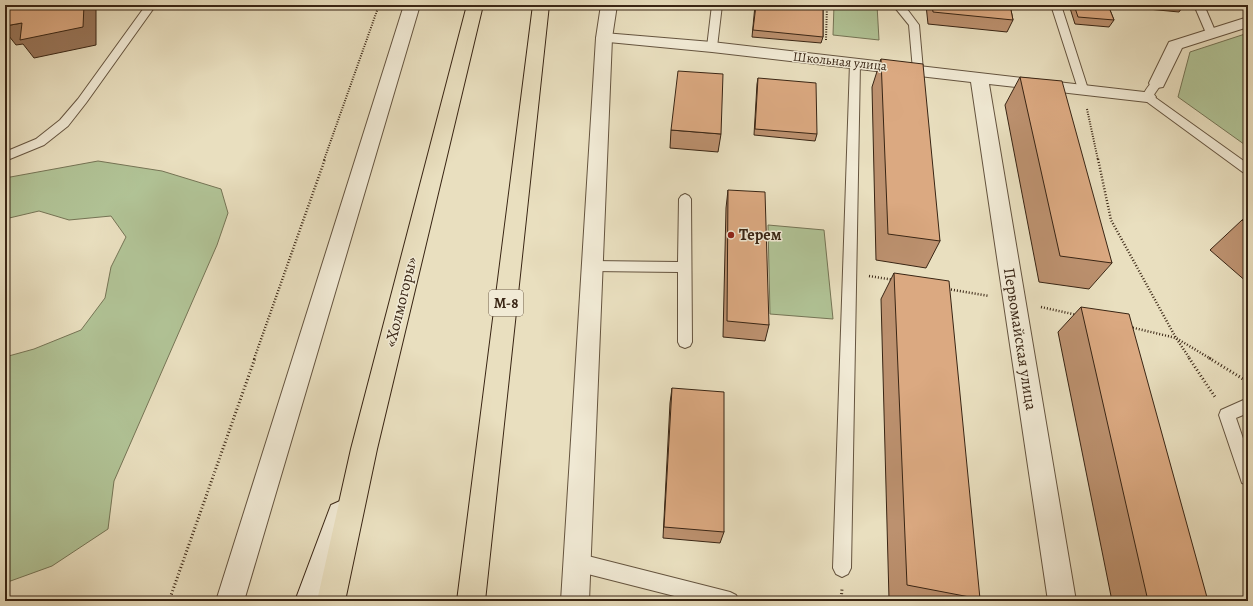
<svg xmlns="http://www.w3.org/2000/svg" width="1253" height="606" font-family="Alegreya,serif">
<rect width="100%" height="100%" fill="#e9dfbf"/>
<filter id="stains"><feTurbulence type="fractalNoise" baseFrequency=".005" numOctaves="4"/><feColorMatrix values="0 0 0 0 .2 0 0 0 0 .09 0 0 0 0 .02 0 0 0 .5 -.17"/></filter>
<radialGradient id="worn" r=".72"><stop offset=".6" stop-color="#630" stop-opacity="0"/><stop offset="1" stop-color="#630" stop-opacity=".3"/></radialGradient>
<!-- green -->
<path fill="#b1c396" stroke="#757455" d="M834 5H877L879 40 833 35Z
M1248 33V147L1178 97 1190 52Z
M98 161 162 171 221 189 228 213 217 245 114 481 108 529 52 566 5 583V357L34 349 81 330 105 298 111 267 126 237 111 216 69 220 39 211 5 219V178Z
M768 225 824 230 833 319 770 314Z"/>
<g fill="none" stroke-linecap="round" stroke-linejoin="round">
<!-- service casing -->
<g stroke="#65543f" stroke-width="2">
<path id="service" d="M146 5H156L86 103 68 126 44 145 5 161V152L36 139 60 120 78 99Z
M712 5H722L717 47 712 50 707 47Z
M894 5H904L919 25 923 70 922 72 918 73 913 70 909 25 896 9Z
M1051 5H1061L1088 89 1087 91H1079L1078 89Z
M1194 5H1204L1216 33 1215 35H1207L1206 33Z
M855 60 860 63 851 568 848 574 842 577 836 574 833 568 850 63Z
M1157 80 1162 83 1153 96 1248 164V174L1244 173 1143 99 1142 97C1145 91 1150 81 1157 80Z
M685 194 689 196 691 199 692 342 690 346 685 348 680 346 678 342V272L592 271 587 270 585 266 587 262 592 261 678 262 679 199 681 196Z
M1248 398V413L1236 418 1248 453V485L1242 483 1240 477 1219 415 1221 410Z
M576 553 730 592 736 595 739 601H694L576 571 570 568 567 562 570 556Z"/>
</g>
<!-- minor casing -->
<g stroke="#65543f" stroke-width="2">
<path id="minor" d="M1248 17V27L1182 48 1163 87 1157 88 1151 87 1149 83 1169 42Z
M604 33 712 42 1153 93 1156 97 1153 101 1147 102 989 84 1076 601H1048L971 82 712 52 598 41 596 38 598 35Z"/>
</g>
<!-- tertiary casing -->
<g stroke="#65543f" stroke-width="2">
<path id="tertiary" d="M404 5H420L244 601H216Z
M601 5H617L612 38 589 601H561L596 38Z"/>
</g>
<!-- secondary casing -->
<g stroke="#392514" stroke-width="2">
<path id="secondary" d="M340 501 349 505 353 514 323 601H295L331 505Z"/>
</g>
<!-- trunk casing -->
<g stroke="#392514" stroke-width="2">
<path id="trunk" d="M467 5H483L377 449 345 601H317L351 449Z
M533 5H549L485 601H457Z"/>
</g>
<!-- path-far2 -->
<path stroke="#392514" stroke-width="2" stroke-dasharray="1 1.5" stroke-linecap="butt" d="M826 40 827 5
M1087 109 1098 160
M324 160 379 5"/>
<!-- path-far1 -->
<path stroke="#392514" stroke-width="2.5" stroke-dasharray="1 2" stroke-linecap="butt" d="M1098 159 1111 220 1176 338 1190 359
M869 276 894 280
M948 289 989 296
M1041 307 1077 315
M1130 327 1176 338 1211 359
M254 359 325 159"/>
<!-- path -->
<path stroke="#392514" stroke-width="3" stroke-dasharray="1 2.5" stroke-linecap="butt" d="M1189 358 1215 397
M1209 358 1248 382
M169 601 255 358
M841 601 842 589"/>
<!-- service -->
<use href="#service" fill="#f1ead5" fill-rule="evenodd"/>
<!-- minor -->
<use href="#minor" fill="#f1ead5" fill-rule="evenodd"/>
<!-- tertiary -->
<use href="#tertiary" fill="#f1ead5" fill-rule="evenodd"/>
<!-- secondary -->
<use href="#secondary" fill="#f1ead5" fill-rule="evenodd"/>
<!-- trunk -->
<use href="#trunk" fill="#e9dfbf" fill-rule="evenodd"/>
</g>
<!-- wall -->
<path fill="#bc916f" stroke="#392514" d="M755 5H823V37L821 43 752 37Z
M926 5H1010L1013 20 1007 32 928 24Z
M1069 5H1108L1114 20 1109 27 1075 24Z
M1127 5H1184L1179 12 1127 7Z
M881 59 940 241 926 268 876 260 872 87Z
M1020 77 1112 263 1089 289 1039 282 1005 105Z
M758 78 817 134 815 141 754 135 757 84Z
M671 130 721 134 718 152 670 148Z
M728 190 769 325 765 341 723 337 726 208Z
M1248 217V283L1210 250 1242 220Z
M894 273 980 599 978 601H897L889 599 881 299Z
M1081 307 1208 601H1112L1058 332Z
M672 388 724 532 720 543 663 538 670 403Z"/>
<!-- shaded-wall -->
<path fill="#99765a" stroke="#392514" d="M84 5H93L96 10V45L34 58 23 44 16 45 5 31V26L22 23Z"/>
<!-- building -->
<path fill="#dba981" stroke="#392514" d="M19 5H84L83 27 20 40 22 23 5 26V8Z
M756 5H823V37L753 30Z
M932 5H1010L1013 20 933 12Z
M1074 5H1108L1114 20 1078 17Z
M881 59 923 64 940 241 888 234Z
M678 71 723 74 721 134 671 130Z
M1020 77 1062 81 1112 263 1060 256Z
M758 78 816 83 817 134 755 129Z
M728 190 765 192 769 325 727 321Z
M1248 217V225L1242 220Z
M894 273 949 281 980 599 907 585Z
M1081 307 1129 314 1208 601H1148Z
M672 388 724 392V532L664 527Z"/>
<!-- markers -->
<circle fill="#8f2418" stroke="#f1ead5" stroke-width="1.5" cx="731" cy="235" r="4"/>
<g text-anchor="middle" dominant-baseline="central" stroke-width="3" stroke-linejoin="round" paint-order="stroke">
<!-- far-street labels -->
<g font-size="13" fill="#392514" stroke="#f1ead5">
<text transform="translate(840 61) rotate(6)">Школьная улица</text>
</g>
<!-- shield labels -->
<rect fill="#f1ead5" stroke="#70604e" stroke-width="1" x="489" y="290" width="34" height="26" rx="3"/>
<g font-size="15" font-weight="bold" fill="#392514">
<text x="506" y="303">М-8</text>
</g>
<!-- poi labels -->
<g font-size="16" font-weight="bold" fill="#392514" stroke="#f1ead5" text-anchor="start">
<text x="739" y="235">Терем</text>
</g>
<!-- street labels -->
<g font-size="16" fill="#392514" stroke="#f1ead5">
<text transform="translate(401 302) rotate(-76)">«Холмогоры»</text>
<text transform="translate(1020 339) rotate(81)">Первомайская улица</text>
</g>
</g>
<!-- margin -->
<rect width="1253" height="606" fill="none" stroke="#e9dfbf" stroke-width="20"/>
<rect x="6" y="6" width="1241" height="594" fill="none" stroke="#392514" stroke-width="2"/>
<rect x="10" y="10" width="1233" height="586" fill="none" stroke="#392514"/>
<rect width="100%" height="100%" filter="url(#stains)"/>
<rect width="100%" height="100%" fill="url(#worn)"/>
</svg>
